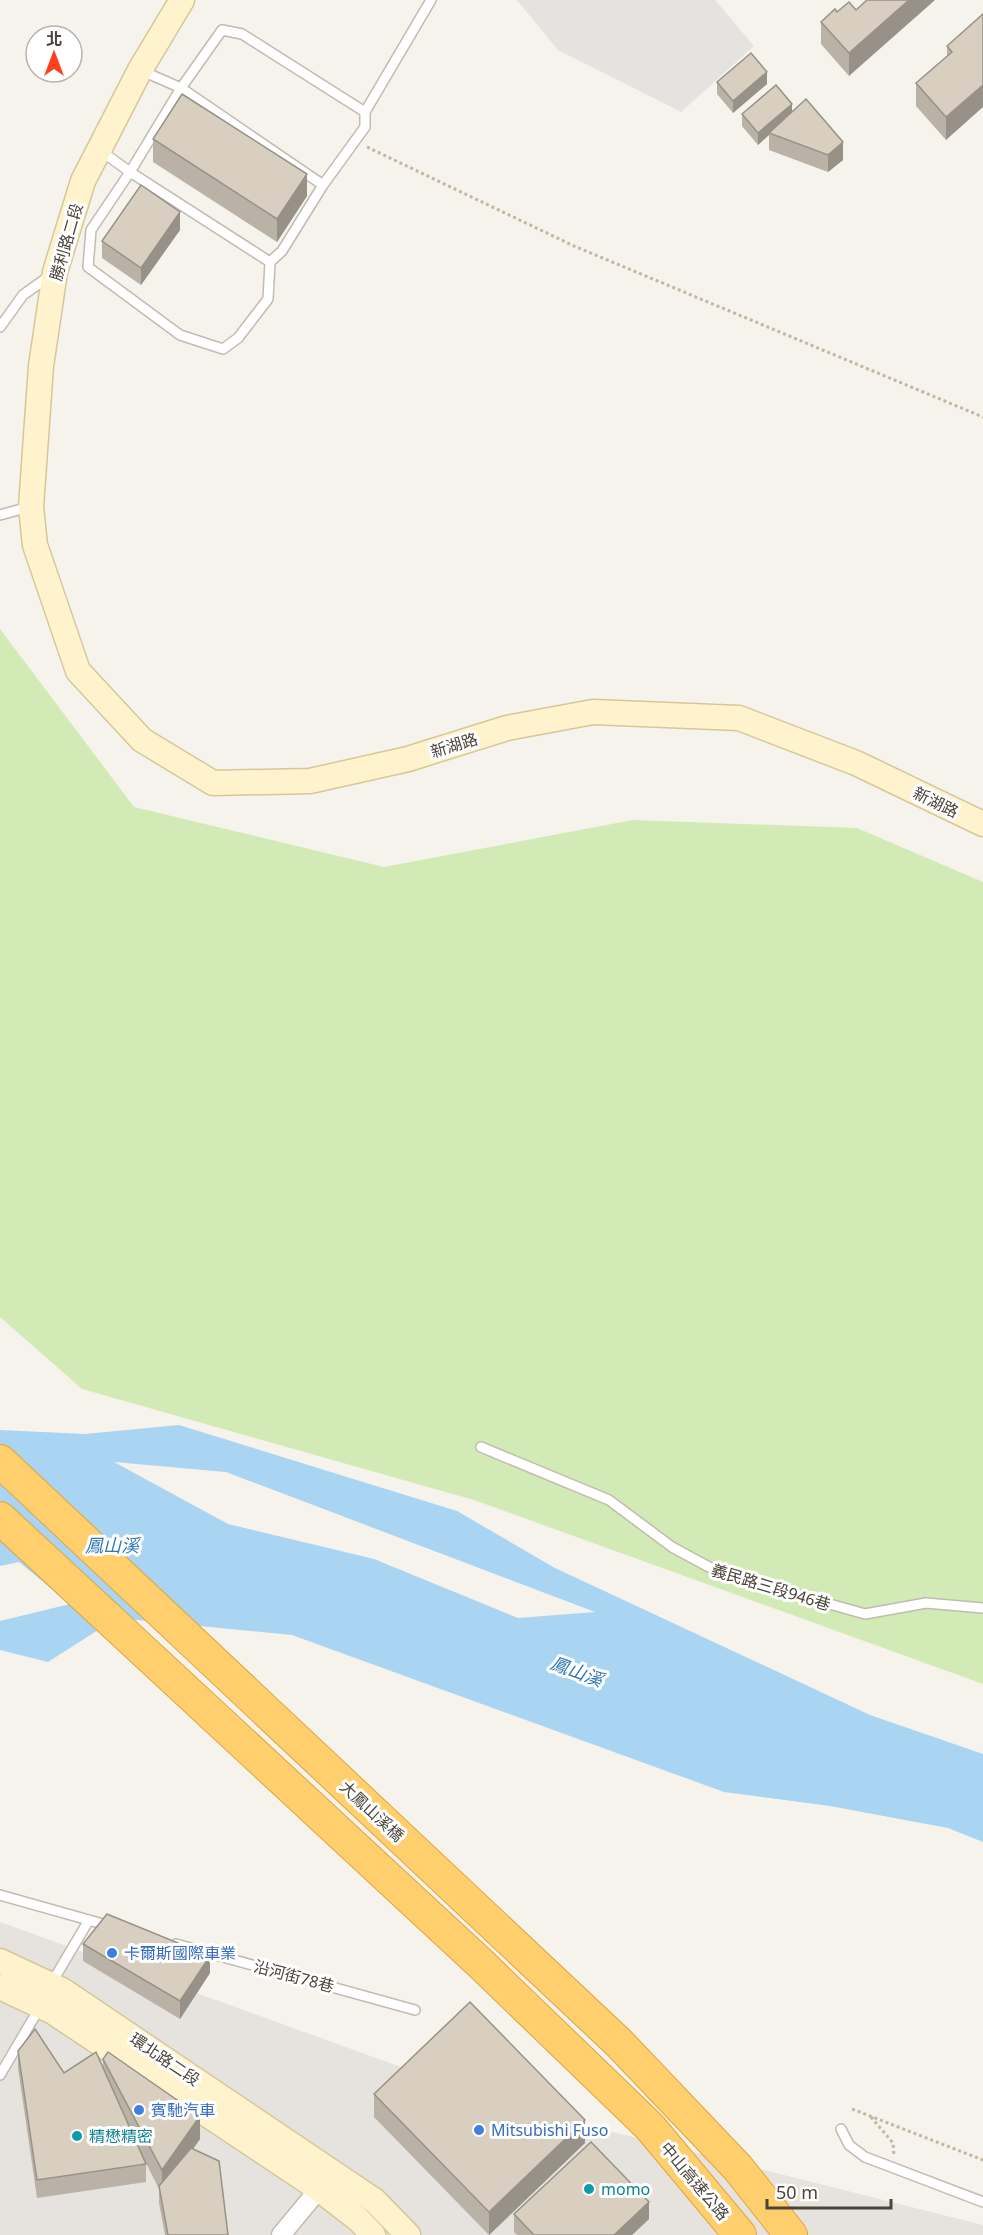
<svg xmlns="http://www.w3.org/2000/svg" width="983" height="2235" font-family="'Noto Sans','Noto Sans TC',sans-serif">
<rect width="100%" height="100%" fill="#f6f3ec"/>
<!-- industrial -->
<path fill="#e6e2dd" d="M0 1922 506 2105 983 2225V2235H0Z"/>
<!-- green -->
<path fill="#d2eab5" d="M0 629 134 807 384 867 633 820 857 828 983 882V1684L474 1500 82 1389 0 1317Z"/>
<!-- parking -->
<path fill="#e5e3e0" d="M517 0H715L754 46 681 112 558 50Z"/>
<!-- water -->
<path fill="#a9d4f2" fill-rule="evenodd" d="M179 1425 457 1511 555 1568 870 1715 983 1754V1842L948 1828 830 1806 724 1792 292 1635 117 1618 48 1662 0 1650V1621L70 1604 19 1562 0 1566V1430L85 1434ZM114 1462 226 1472 595 1612 518 1618 374 1559 228 1524Z"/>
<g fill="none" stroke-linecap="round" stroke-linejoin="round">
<!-- lane casing -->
<g stroke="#c2bbae" stroke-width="12">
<path id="lane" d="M365 112 431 0
M101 151 130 172 91 230 88 267 180 335 223 349 238 338 268 299 270 262 282 251 323 185 181 88 140 70
M270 262 130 172 181 88 222 30 242 34 365 112V127L323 185
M0 327 23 295 51 275
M0 515 29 507
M481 1447 609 1500 672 1547 720 1573 865 1614 926 1603 983 1608
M0 1895 110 1926
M176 1944 415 2010
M51 1984 89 1920
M0 2075 40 2007
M841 2129 849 2145 865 2157 983 2202"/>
</g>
<!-- street casing -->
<g stroke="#c2bbae" stroke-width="21">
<path id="street" d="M281 2235 319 2189"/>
</g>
<!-- secondary casing -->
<g stroke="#d6c79b" stroke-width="27">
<path id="secondary" d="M182 0 140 70 83 181 55 272 41 366 31 507 35 545 78 671 142 740 213 783 310 781 408 759 507 728 593 712 739 718 856 763 983 824
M0 1961 62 1990 375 2201 408 2235
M0 1987 53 2012 319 2189 359 2220 373 2235"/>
</g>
<!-- highway casing -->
<g stroke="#e0a43c" stroke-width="34">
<path id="highway" d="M0 1461 619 2043 738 2168 791 2235
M0 1518 480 1963 650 2127 740 2235"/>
</g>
<!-- path -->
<path stroke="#c4b79f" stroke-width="3" stroke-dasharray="3 3" stroke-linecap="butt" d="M367 147 574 246 983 417
M852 2109 983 2160
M871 2117 893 2143 894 2156"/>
<!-- lane -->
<use href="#lane" stroke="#fff" stroke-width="9"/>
<!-- street -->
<use href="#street" stroke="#fff" stroke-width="18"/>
<!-- secondary -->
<use href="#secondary" stroke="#fff3cd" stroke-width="24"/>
<!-- highway -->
<use href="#highway" stroke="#ffcf6e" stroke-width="32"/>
</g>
<!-- wall -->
<path fill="#bab2a6" d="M856 10 849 76 821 44V22L837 12Z
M983 14 946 140 916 106V83L947 56V46Z
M717 82 767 84 733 113 717 94Z
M792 112 843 160 828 172 769 150V135L758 145 742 126V114Z
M153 139 307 196 277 242 153 162Z
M180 230 141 285 102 258V241Z
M83 1944 210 1973 180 2019 83 1961Z
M18 2051 64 2073 103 2067V2059L200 2139 193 2149 228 2235H165L159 2203V2189L145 2161 146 2164V2182L37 2198 18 2068Z
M374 2094 585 2143 489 2235 374 2117Z
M514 2214 649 2219 632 2235H517L514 2232Z"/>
<!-- shaded-wall -->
<path fill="#979187" d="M909 0H935L849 76V53Z
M767 72V84L733 113V101Z
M983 85V107L946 140V117Z
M792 104V116L769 133V135L758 145V133Z
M843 142V160L828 172V155Z
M307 174V196L277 242V219Z
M180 212V230L141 285V268Z
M210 1956V1973L180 2019V2001Z
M200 2116V2139L162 2193V2170Z
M585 2120V2143L489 2235V2212Z
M649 2202V2219L632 2235H614Z"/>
<!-- building -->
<path fill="#d8cfc1" stroke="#979187" stroke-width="1.5" d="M867 0H909L849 53 821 22 835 9 837 12 849 2 856 10Z
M983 14V85L946 117 916 83 952 52 947 46Z
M751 53 767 72 733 101 717 82Z
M776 85 792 104 758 133 742 114Z
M182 94 307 174 277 219 153 139Z
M806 99 843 142 828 155 769 133Z
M141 185 180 212 141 268 102 241Z
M107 1914 210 1956 180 2001 83 1944Z
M470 2002 585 2120 489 2212 374 2094Z
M35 2029 64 2073 96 2052 146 2164 37 2180 18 2051Z
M108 2052 200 2116 162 2170 103 2059Z
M591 2142 649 2202 614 2235H534L514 2214Z
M191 2148 219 2161 228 2235H168L159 2186Z"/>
<!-- markers -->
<g fill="#3f7fe0" stroke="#fff" stroke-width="2">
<circle cx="112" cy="1953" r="6"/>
<circle cx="139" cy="2110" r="6"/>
<circle cx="479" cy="2130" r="6"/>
</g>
<g fill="#0f9aa8" stroke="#fff" stroke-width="2">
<circle cx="77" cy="2136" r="6"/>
<circle cx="589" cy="2189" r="6"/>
</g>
<g text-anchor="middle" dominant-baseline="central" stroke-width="6" stroke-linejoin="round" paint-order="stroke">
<!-- street labels -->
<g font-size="16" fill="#4b4439" stroke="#fff">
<text transform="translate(66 242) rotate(-74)">勝利路二段</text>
<text transform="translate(454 745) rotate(-17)">新湖路</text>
<text transform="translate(936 802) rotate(26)">新湖路</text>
<text transform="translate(771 1587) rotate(17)">義民路三段946巷</text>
<text transform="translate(372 1811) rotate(43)">大鳳山溪橋</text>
<text transform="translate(294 1976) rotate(15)">沿河街78巷</text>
<text transform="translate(165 2059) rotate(34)">環北路二段</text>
<text transform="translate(695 2181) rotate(50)">中山高速公路</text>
</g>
<!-- shop labels -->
<g font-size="16" fill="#366cbe" stroke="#fff" text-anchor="start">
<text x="124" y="1953">卡爾斯國際車業</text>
<text x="151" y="2110">賓馳汽車</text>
<text x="491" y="2130">Mitsubishi Fuso</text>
</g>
<!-- culture labels -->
<g font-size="16" fill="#0d838f" stroke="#fff" text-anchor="start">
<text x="89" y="2136">精懋精密</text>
<text x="601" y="2189">momo</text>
</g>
<!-- water labels -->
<g font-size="18" font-style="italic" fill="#2e7ab2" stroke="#fff">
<text x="112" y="1545">鳳山溪</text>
<text transform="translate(577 1671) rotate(20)">鳳山溪</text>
</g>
</g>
<!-- north arrow -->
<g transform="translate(54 54)"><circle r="28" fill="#ffffff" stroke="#b7b4b0" stroke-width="1.5"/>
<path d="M0-4.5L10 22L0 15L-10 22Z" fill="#fc3f1d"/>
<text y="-9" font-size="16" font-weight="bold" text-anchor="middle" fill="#4b4439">北</text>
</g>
<!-- scale -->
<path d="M767 2199v9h124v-9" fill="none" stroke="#4b4439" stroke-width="3"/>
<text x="776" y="2199" font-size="18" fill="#4b4439" stroke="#ffffff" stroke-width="4.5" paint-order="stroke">50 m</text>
</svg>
